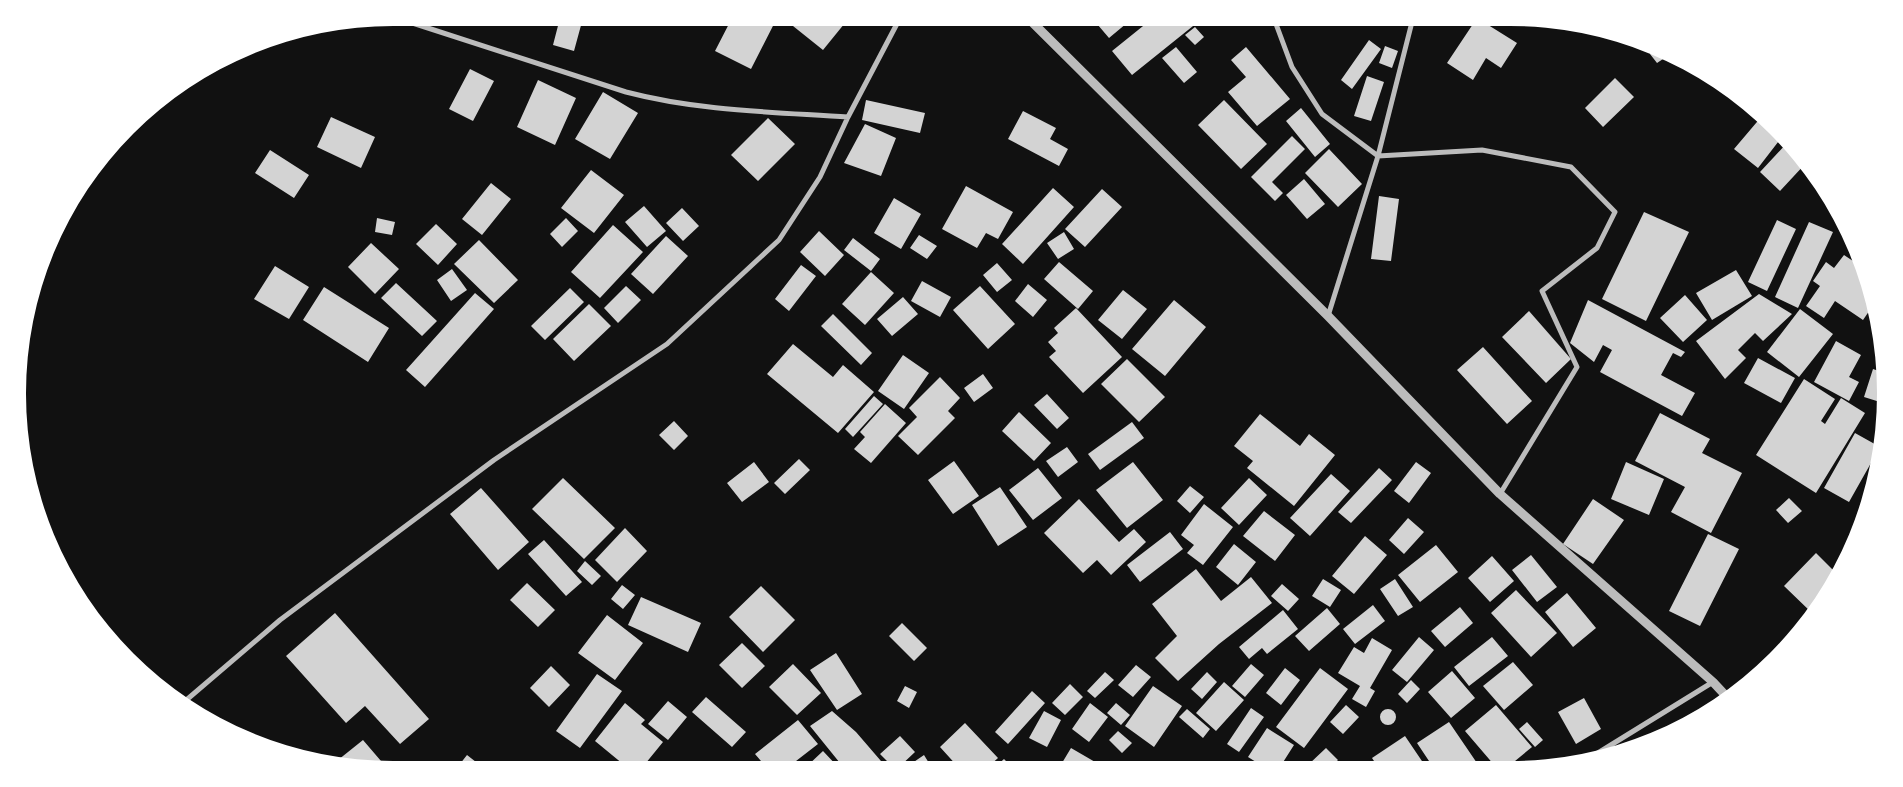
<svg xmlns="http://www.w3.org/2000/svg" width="1903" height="787" font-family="Quicksand,sans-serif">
<rect width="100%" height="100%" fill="#111"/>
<!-- building -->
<path fill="#d3d3d3" d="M560 18H583L574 51 553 45Z
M732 18H777L751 69 715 51Z
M792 18H849L823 50 788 22Z
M1092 18H1133L1109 38Z
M1153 18H1203L1132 75 1112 51Z
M1477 18 1517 43 1501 68 1486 58 1473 80 1447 63Z
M1195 27 1204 37 1195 45 1185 35Z
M1369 40 1381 49 1352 89 1341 80Z
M1385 46 1398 51 1392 68 1379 63Z
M1176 47 1197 72 1184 83 1162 58Z
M1246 47 1290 99 1257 126 1228 92 1246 77 1231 60Z
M1657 49 1663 52 1666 57 1657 63 1650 54Z
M470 69 494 81 473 121 449 109Z
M1704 72 1720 84 1716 88 1701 75Z
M1367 76 1384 82 1371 121 1354 116Z
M1615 78 1634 97 1603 127 1585 108Z
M538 80 576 98 555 145 517 127Z
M603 92 638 113 610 159 575 139Z
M866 100 925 113 920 133 862 120Z
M1224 100 1267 144 1241 169 1198 125Z
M1301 108 1330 144 1315 157 1286 121Z
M1023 111 1056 128 1050 139 1068 149 1059 166 1008 139Z
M1762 116 1782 137 1758 168 1734 149Z
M331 117 375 137 361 168 317 147Z
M768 118 795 144 758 181 731 155Z
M865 124 896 138 881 176 844 163Z
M1292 136 1305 149 1272 182 1283 193 1275 201 1251 177Z
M1787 143 1806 163 1780 191 1760 172Z
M1329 149 1362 184 1338 207 1305 173Z
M270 150 309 175 294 198 255 173Z
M591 170 624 195 594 233 561 208Z
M1304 179 1325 204 1307 219 1286 195Z
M491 183 511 199 482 235 462 219Z
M966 186 1013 212 998 239 986 233 977 248 942 229Z
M1053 188 1074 207 1023 264 1002 244Z
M1102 189 1122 207 1085 247 1065 229Z
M1379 196 1399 199 1391 261 1371 259Z
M894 198 921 214 901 249 874 233Z
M644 206 666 231 647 247 625 222Z
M682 208 699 226 683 241 666 223Z
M1644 212 1689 232 1646 321 1602 299Z
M377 218 395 222 392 235 375 232Z
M566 218 578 231 562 247 550 234Z
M1777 220 1796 229 1767 291 1748 282Z
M1809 222 1833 232 1798 308 1775 297Z
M436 224 457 244 438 265 416 244Z
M613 225 643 252 600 298 571 272Z
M819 231 844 255 825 276 800 252Z
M1064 232 1074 249 1058 259 1047 243Z
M919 235 937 246 927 259 910 248Z
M666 236 688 256 653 294 631 274Z
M853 238 880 259 871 271 844 250Z
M479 240 518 280 494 303 454 264Z
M371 243 399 269 375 294 348 267Z
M1844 255 1859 265 1860 263 1873 296 1874 304 1863 320 1835 301 1824 318 1806 306 1820 286 1813 281 1826 262 1834 268Z
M1059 262 1093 291 1078 309 1044 279Z
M997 263 1012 280 997 292 983 275Z
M801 265 816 276 789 311 775 299Z
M275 266 309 287 289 319 254 299Z
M452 269 467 290 451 301 437 280Z
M1736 270 1752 296 1712 320 1696 293Z
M871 272 894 293 865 325 842 304Z
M922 281 951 297 940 317 911 301Z
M396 283 437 321 422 336 381 298Z
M1028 284 1047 300 1033 317 1015 301Z
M626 286 641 300 618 323 604 308Z
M980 286 1015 324 988 349 953 310Z
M324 287 389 328 368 362 303 320Z
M570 288 584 302 545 340 531 326Z
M1123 290 1147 309 1122 339 1098 320Z
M475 293 494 309 425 387 406 370Z
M1759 294 1792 314 1763 341 1755 333 1738 350 1746 358 1725 379 1696 341Z
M1685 295 1707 320 1683 342 1660 318Z
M903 297 918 314 892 336 877 319Z
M1174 300 1206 327 1165 376 1132 349Z
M1588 300 1685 352 1681 357 1673 353 1661 375 1695 393 1682 416 1600 372 1612 350 1603 345 1594 362 1570 343Z
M589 304 611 326 574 361 553 339Z
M1076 308 1122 357 1083 393 1049 357 1056 351 1048 342 1058 333 1054 328Z
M1800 309 1833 334 1799 377 1767 352Z
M1529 311 1571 359 1546 383 1502 337Z
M833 314 872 353 861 365 821 326Z
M1836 341 1861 355 1849 377 1859 382 1849 401 1814 382Z
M793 344 833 377 843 365 874 392 838 433 767 374Z
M1483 347 1532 401 1507 424 1457 370Z
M903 355 929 373 904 409 878 391Z
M1758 358 1795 378 1781 403 1744 383Z
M1127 359 1165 397 1139 422 1101 384Z
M1873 369 1885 373 1884 389 1880 402 1864 397Z
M983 374 993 388 974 402 964 388Z
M940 377 960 398 948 411 955 418 918 455 898 436 917 417 909 408Z
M1804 379 1835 399 1821 421 1825 424 1841 398 1865 413 1816 493 1756 455Z
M1047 394 1069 418 1057 429 1034 405Z
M874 396 883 404 853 437 845 429Z
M885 404 906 423 871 463 854 449 865 437 860 432Z
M1019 412 1051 443 1034 461 1002 431Z
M1660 413 1710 439 1702 453 1742 473 1711 533 1671 512 1685 487 1635 461Z
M1260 414 1300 446 1309 434 1335 455 1294 506 1247 468 1253 461 1234 446Z
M674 421 688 436 674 450 659 435Z
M1132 422 1144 438 1100 470 1088 454Z
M1855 433 1880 447 1849 502 1824 488Z
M1067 447 1078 462 1058 477 1046 461Z
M799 459 810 470 785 494 774 483Z
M954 461 979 496 953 514 928 480Z
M754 462 769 482 742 502 727 483Z
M1133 462 1163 500 1127 528 1096 490Z
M1416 462 1431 473 1409 503 1394 491Z
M1626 462 1664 479 1649 515 1611 499Z
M1038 468 1062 498 1033 520 1009 490Z
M1379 468 1392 480 1351 523 1338 512Z
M1331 474 1350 491 1310 536 1290 518Z
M563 478 615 528 584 559 532 509Z
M1249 478 1267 495 1239 525 1221 508Z
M1190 486 1204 497 1190 513 1177 501Z
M1000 487 1027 527 998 546 972 505Z
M481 488 529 542 498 570 450 514Z
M1789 498 1802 511 1788 523 1776 510Z
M1079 499 1119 542 1134 529 1146 542 1111 575 1097 560 1083 573 1044 533Z
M1593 499 1624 520 1593 564 1563 544Z
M1204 504 1233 527 1203 565 1187 553 1194 545 1181 535Z
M1264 511 1295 535 1275 561 1243 536Z
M1408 518 1424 532 1404 554 1389 540Z
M625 528 647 551 617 582 595 560Z
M1170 532 1183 549 1140 582 1127 565Z
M1708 534 1739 549 1700 626 1669 611Z
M1365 536 1387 555 1354 594 1332 576Z
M544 540 582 582 566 596 528 554Z
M1234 544 1256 562 1238 585 1216 567Z
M1436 545 1458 572 1420 602 1398 575Z
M1816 553 1836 573 1822 602 1812 613 1784 586Z
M1531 555 1557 587 1537 602 1512 570Z
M1492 556 1514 581 1490 602 1468 578Z
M585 561 601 576 592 585 577 571Z
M1196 569 1221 601 1251 577 1272 603 1219 644 1178 681 1155 658 1177 636 1152 604Z
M1323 579 1341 590 1330 607 1312 596Z
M1395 579 1413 607 1398 616 1380 589Z
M527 583 555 610 538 627 510 600Z
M1282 584 1299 599 1288 611 1271 596Z
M622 585 635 595 623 609 611 599Z
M761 586 795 620 763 652 729 617Z
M1516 590 1557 633 1531 657 1491 613Z
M1567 593 1596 628 1573 647 1545 612Z
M641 597 701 623 688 652 628 625Z
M1373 605 1385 621 1355 644 1343 629Z
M1460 607 1473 623 1445 647 1431 631Z
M1327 608 1340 624 1309 651 1295 636Z
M1283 610 1298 629 1267 654 1262 648 1249 659 1239 647Z
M335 613 429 719 400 744 365 706 346 723 286 656Z
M607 615 643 643 615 680 578 653Z
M902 623 927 648 914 661 889 636Z
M1419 637 1434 650 1407 682 1392 670Z
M1492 637 1508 656 1469 686 1454 667Z
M1372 638 1392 650 1370 688 1375 691 1366 707 1352 699 1360 686 1338 673 1354 647 1364 653Z
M742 643 765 666 742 688 719 665Z
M836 653 862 694 837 710 810 670Z
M1513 662 1533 685 1504 710 1483 686Z
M793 664 821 693 797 715 769 687Z
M1251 664 1264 675 1245 697 1232 686Z
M1136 665 1151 677 1133 697 1118 685Z
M551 666 570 685 549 707 530 688Z
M1285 668 1300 680 1281 705 1266 693Z
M1320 668 1348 689 1304 748 1276 727Z
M1452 671 1475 698 1451 718 1428 692Z
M1105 672 1114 680 1095 698 1087 691Z
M1207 672 1217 682 1202 699 1191 689Z
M597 674 622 691 580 748 556 731Z
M1411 680 1420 689 1407 703 1398 694Z
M1224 682 1244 700 1216 731 1196 713Z
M1070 684 1083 697 1065 715 1052 703Z
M905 686 917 692 909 708 897 701Z
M1153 686 1182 706 1154 747 1125 726Z
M1032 691 1045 703 1008 744 995 732Z
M706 697 746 732 732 747 692 712Z
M1584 698 1601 729 1576 744 1558 712Z
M668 701 687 717 668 740 648 724Z
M625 703 645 720 641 724 663 742 641 769H629L595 741Z
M1090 703 1108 717 1089 742 1072 729Z
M1116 703 1130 715 1121 725 1107 713Z
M1346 705 1359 717 1343 734 1330 722Z
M1496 705 1532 747 1509 766H1495L1465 731Z
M1251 708 1264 717 1239 752 1227 744Z
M1380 717a8 8 0 1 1 16 0a8 8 0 1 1-16 0Z
M1187 709 1210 729 1203 738 1179 717Z
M832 711 856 732 887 768H844L810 726Z
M1044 711 1061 720 1047 747 1029 738Z
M798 720 818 744 787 768H767L755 754Z
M1449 722 1479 766 1433 767 1417 743Z
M1527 722 1543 740 1535 747 1519 729Z
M965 723 998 758 987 768H959L940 747Z
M1267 728 1294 745 1280 767H1264L1248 757Z
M1118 731 1132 743 1122 753 1109 740Z
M900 736 915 752 898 768H894L880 754Z
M1405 736 1426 767H1378L1372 758Z
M363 740 387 768 338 760Z
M1071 748 1102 766 1101 768H1059Z
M1326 748 1338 760 1331 767H1310L1308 765Z
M823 751 839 768H805Z
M467 755 485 769H456Z
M924 755 932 768H905Z
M1004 759 1013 768H994Z
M550 761 562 769H544Z"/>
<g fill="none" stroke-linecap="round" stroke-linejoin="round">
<!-- minor -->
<path stroke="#bcbcbc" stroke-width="5" d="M397 18 626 92C698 111 774 112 848 117
M1276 18V24L1292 67 1322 114 1378 156 1482 150 1571 167 1615 212 1597 248 1542 291 1577 367 1500 494
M1328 316 1378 156 1413 18
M184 702 280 620 494 460 667 344 779 240 820 177 848 117 900 18
M1593 756 1713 682"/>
<!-- tertiary -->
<path stroke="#bcbcbc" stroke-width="9" d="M1028 18 1328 316 1500 494 1713 682 1727 697"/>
</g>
<!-- crop -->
<path d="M0 0H1903V787H0ZM393 26H1510A367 367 0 0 1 1877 393V394A367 367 0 0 1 1510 761H393A367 367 0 0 1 26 394V393A367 367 0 0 1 393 26Z" fill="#fff" fill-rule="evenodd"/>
</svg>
